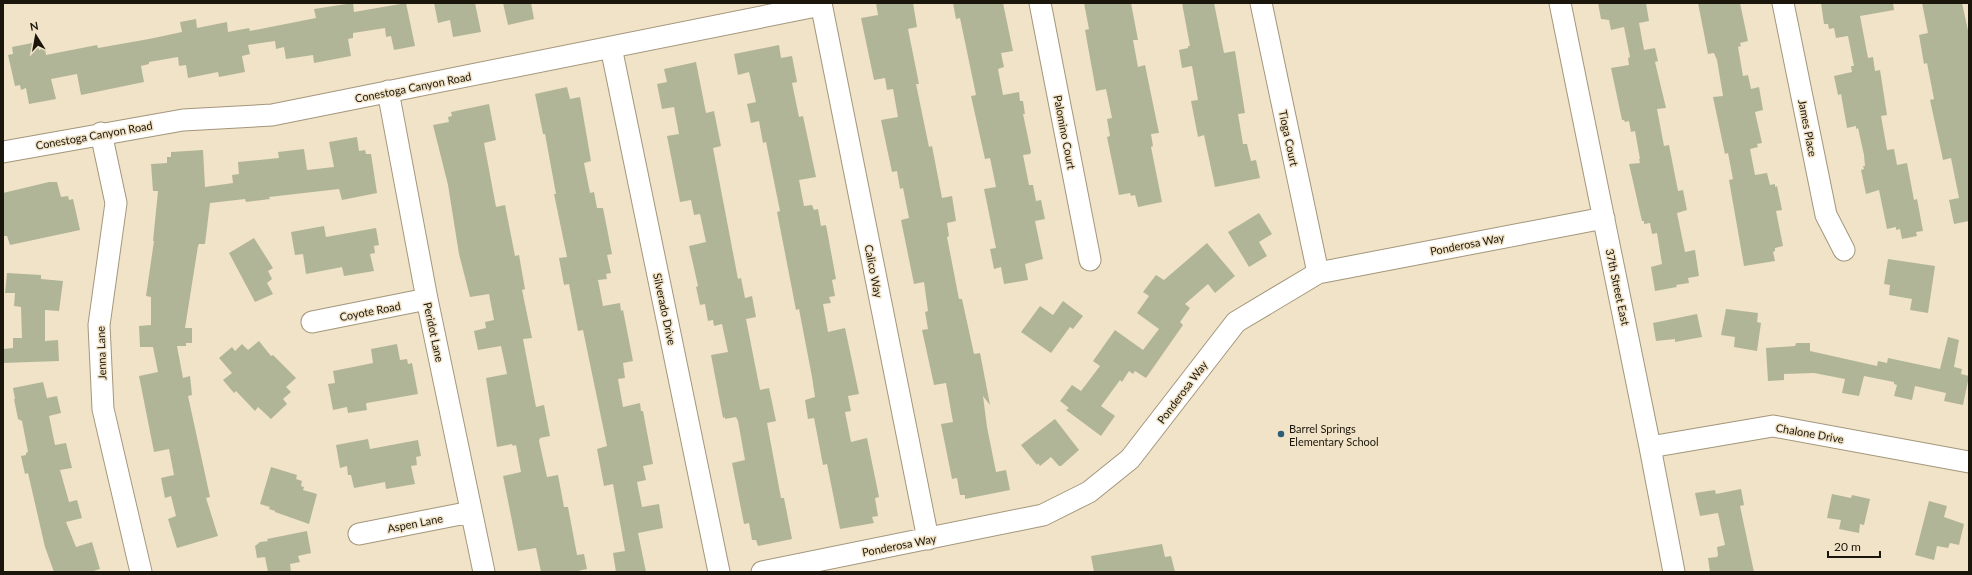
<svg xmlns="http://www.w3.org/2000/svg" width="1972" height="575" font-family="Lato,sans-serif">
<rect width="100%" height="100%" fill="#f1e3c7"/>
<!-- building -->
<path fill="#b1b598" d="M353 3 354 12 406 3 415 46 394 50 391 36 386 37 385 28 353 33V38L348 39 351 56 314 63 313 55 286 59 284 47 276 49 275 41 248 45 250 54 242 56 245 72 219 77 218 72 188 78 186 65 179 66 178 57 149 62V64L141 66 144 82 81 95 77 74 51 79 56 99 29 104 26 88 21 90 20 85 15 86 8 55 13 54 12 47 37 42 39 50 45 48 46 55 97 45 98 48 149 39 182 32 180 22 196 19 197 28 227 22 228 32 249 28 250 31 316 18 314 9Z
M434 3H475L481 32 453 37 450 20 438 23Z
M503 3H531L534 19 508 25Z
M876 3H913L917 27 908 29 919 84H916L929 147 932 146 942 198 952 196 956 221 947 223 949 236 947 237 959 299H962L974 354 980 353 990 405 983 396 987 427 996 472 1006 470 1010 490 965 499V495H960L957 478 952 479 941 424 953 422 946 383 934 385 922 330 928 329 925 312 928 311 924 282 914 284 901 220 909 218 903 188 900 189 897 171 892 172 881 120 898 117 893 89 887 90 885 78 874 80 861 18 878 15Z
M953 3H1003L1013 51 1001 53 1004 67 998 69 1003 95 1019 92 1020 101H1023L1025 114H1023L1031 152 1030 154 1023 155 1029 185H1033L1036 201 1041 200 1045 219 1035 221 1043 259 1025 264 1028 280 1004 284 1001 267 994 269 990 249 996 248 984 189 996 187 990 158 985 159 971 96 976 95 960 18 956 19Z
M1084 3H1131L1138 40H1133L1138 67 1145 65 1159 133 1151 134 1153 146 1151 147 1162 202 1138 207 1135 195 1131 196 1130 193 1119 195 1107 137 1110 136 1107 119 1112 118 1106 89 1096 91 1085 30 1089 29Z
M1182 3H1214L1224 53 1235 51 1245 113 1238 114 1243 144H1247L1251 161 1256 160 1260 178 1215 187 1204 135 1198 137 1191 101 1198 100 1192 66 1182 68 1179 50 1188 48V46H1190Z
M1598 3H1646L1649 21 1639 23 1644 50 1655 48 1658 61 1655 62 1666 108 1657 109 1664 146 1669 145 1678 191 1683 190 1687 210 1677 213 1685 252 1695 250 1699 276 1688 278 1689 283 1676 285 1677 287 1655 291 1651 267 1662 264 1657 233 1652 234 1650 223 1644 224V221H1642L1629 164 1640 163 1639 159H1640L1635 131 1631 132 1629 121 1625 122 1624 120H1622L1611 68 1629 65 1628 58 1630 57 1624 27 1611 30 1609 20 1601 19Z
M1698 3H1740L1748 41 1740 43 1741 46 1738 47 1743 76 1748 75 1751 89 1759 87 1763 110 1755 112 1762 143 1757 144 1758 147 1750 149 1755 175 1767 173 1770 185 1775 184V187L1777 186 1782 210 1776 211 1783 246 1775 248V251L1773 252 1775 261 1744 266 1729 180 1733 179 1728 153 1725 154 1713 97 1723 96 1717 60 1714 53 1708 54Z
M1821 3H1893L1894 10 1860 16 1868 58 1873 57 1875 71 1880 70 1887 115 1881 116 1887 150 1894 149 1897 165 1907 163 1914 200 1917 199 1923 231 1916 232 1917 236 1902 239 1900 229 1896 230V227L1887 229 1879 190 1866 194 1861 170 1864 169 1863 166H1865L1864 155 1858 128 1856 129V126L1847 128 1841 94 1838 95 1834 76 1852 72 1851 66H1854L1848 36 1836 38 1834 28 1829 29 1828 24H1824Z
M1922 3H1962L1969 35V221L1954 224 1949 200 1959 198 1951 158 1943 160 1930 100 1934 99 1927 63 1924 64 1919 35 1928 33Z
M779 45 781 58 792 56 797 82 792 83 799 117 803 116 816 177 799 180 804 206 812 205 814 210 818 209 821 226 826 225 836 279 832 280 835 296 829 297 831 303 823 304 828 332 845 328 859 394 848 396 851 411 845 412 851 442 867 438 879 497 875 498 878 516 872 517 874 523 840 529 827 464 823 465 814 418 808 419 805 400 815 397 812 377 799 309 796 310 785 253 777 212 780 211 766 142 763 143 759 121 751 123 747 104 756 102 749 72 738 75 734 54Z
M696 62 706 113 714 111 721 146 713 148 738 279 741 278 745 298 752 296 756 317 746 319 760 390 769 388 776 421 767 423 781 498H784L792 539 758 546 756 540H752L749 523 744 524 732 463 745 460 738 421 736 417 725 419V417L723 418 711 355 728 352 722 324 714 326 713 320 708 321 705 304 700 305 696 287 698 286 689 246 706 242 700 214 694 215 691 200 680 202 667 136 679 134 674 107 662 109 657 84 667 82 664 69Z
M567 87 570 99 580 97 591 161 584 163 590 193 594 192 597 208H603L612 254 607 255 611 273 606 274 607 279 598 280 603 306 620 303 621 311 623 310 633 361 623 363 625 378 618 379 623 407 640 403 641 411H643L653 464 643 466 646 480 637 482 642 507 659 504 663 528 638 533 646 572H616L613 553 625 551 613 484 604 486 597 449 607 446 583 330 578 331 569 284 564 285 559 258 567 257 554 194H556L545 134H543L535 94Z
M489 104 496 140 484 143 496 207 505 205 515 256 519 255 525 289 522 290 532 338 523 339 536 407 544 405 550 436 540 438 539 441 547 477 558 475 564 507H568L577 555 584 554 587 569 573 572H541L536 548 518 551 503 476 521 472 516 445 513 446 512 444 497 447 486 378 507 374 501 346 478 350 474 331 486 328 485 322 494 320 489 294 470 297 459 254 448 185 433 125 449 122 448 117 452 116 451 112Z
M357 137 359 151 365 150 366 154H371L377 193 342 200 339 189 269 197 270 199 246 202 245 199 210 203 205 244H199L198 246 185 328H192V343H186V346H177L183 378 190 376 192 395 188 396 210 497 206 498 218 536 177 548 168 519 176 516 171 496 165 498 161 478 174 475 169 449 154 452 139 376 158 372 153 347H140L139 326 151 325V297L146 296 154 241H153L158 191H153L151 164 167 163V157H171V152L203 150 205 187 233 183 232 175 239 174 238 162 279 158 278 152 304 149 307 170 334 167 329 142Z
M49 182H57L61 197 68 196 69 200 73 199 80 230 10 245 7 236H3V193Z
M1259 213 1272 234 1259 242 1267 256 1249 267 1228 232Z
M324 226 326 237 376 228 379 245 374 246 375 253 370 254 374 271 344 276 342 267 306 274 303 254 295 255 291 232Z
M254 238 273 268 268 271 272 279 267 283 273 294 255 302 229 253Z
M1207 243 1235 276 1215 293 1208 284 1185 304 1190 308 1180 322 1183 325 1146 378 1135 371 1133 374 1129 371 1122 382 1120 380 1101 406 1115 416 1101 436 1066 410 1069 408 1060 401 1072 385 1081 391 1100 366 1093 361 1115 330 1143 350 1159 329 1137 313 1149 296 1143 292 1156 275 1164 280Z
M1888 259 1935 266 1928 313 1910 310 1912 299 1889 295 1890 285 1884 284Z
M7 273 41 275V279L63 281 59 311 45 310V341L58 340 59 361 3 363V349L13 348V338H22L21 307 14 306 15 293H5Z
M1063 301 1083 316 1073 329 1070 327 1051 353 1021 332 1040 306 1053 315Z
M1726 309 1758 313 1757 322 1761 323 1757 351 1734 347 1735 337 1721 335Z
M1697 314 1702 337 1675 342V339L1656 341 1653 323Z
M1948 337 1959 340 1954 367 1962 369 1961 374 1969 376 1963 405 1944 401 1946 393 1915 386 1912 400 1894 396 1897 385 1894 384V382L1864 376 1859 396 1842 393 1845 379 1814 373 1784 374V380L1768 381 1766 348 1795 346 1796 343H1810V351L1877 366 1878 361 1887 363 1888 358 1940 369Z
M259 341 271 356 273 355 296 378 286 387 291 392 283 399 287 404 271 419 258 407 255 411 236 391 234 393 223 380 232 373 219 358 232 347 235 351 242 344 248 350Z
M397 344 400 360 407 359 408 364 412 363 418 394 367 403 366 404 367 410 348 413 347 407 333 410 328 384 335 383 333 371 373 363 371 349Z
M43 382 47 398 57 396 61 413 49 416 55 445 66 443 72 468 60 470 69 502 77 500 82 518 66 522 76 547 92 542 100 569 90 572H54L45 547 28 473 25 474 21 456 26 455V453L28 452 22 421 18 419 14 399H15L13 388Z
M1055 419 1079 450 1061 466H1059L1051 457 1040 466 1038 463 1037 465 1021 445Z
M368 439 370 449 418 440 421 456 416 457 417 465 411 466 415 484 386 489 385 482 354 488 351 475H348L347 466 340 468 336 445Z
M271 467 297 475 296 479 302 481 301 486 304 487 303 490 317 494 309 524 275 512V511L269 509 270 507 260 504Z
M1741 489 1744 505 1740 506 1754 572H1710L1708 558 1717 557 1718 555 1717 547 1725 545 1718 513 1700 516 1695 493 1715 490 1716 494Z
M1832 494 1851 498 1852 495 1870 499 1864 525 1860 524 1859 533 1839 529 1841 520 1827 518Z
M1929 501 1947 506 1944 517 1964 524 1959 545 1950 543 1948 548 1937 546 1934 560 1915 555Z
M307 531 311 553 298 556 300 562 290 564 291 572H268L265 557 257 558 255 546 260 542 268 541 267 539Z
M1162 544 1165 557 1171 556 1175 572H1094L1091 556Z"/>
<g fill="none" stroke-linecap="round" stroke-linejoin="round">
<!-- minor casing -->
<g stroke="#a3967c" stroke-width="23">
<path id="minor" d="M821 3 928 539
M1040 3 1090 260
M1261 3 1318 273
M1560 3 1650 447 1674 572
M1783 3 1826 215 1844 250
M611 47 719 572
M388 91 427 299 484 572
M101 133 116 203 99 325 103 409 141 572
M3 152 183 120 272 115 821 5
M312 322 427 299
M1650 447 1773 426 1969 462
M359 534 471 512
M762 572 1043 515 1089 492 1130 459 1236 322 1318 273 1604 218"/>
</g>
<!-- minor -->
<use href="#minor" stroke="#fff" stroke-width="21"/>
</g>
<!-- markers -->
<circle fill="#2c5d7b" stroke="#f1e3c7" stroke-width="1.5" cx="1281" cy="434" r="4"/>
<g text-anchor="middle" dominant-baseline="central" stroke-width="3" stroke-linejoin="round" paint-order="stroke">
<!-- street labels -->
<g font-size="11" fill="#1b160c" stroke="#f1e3c7">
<text transform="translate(413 87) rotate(-11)">Conestoga Canyon Road</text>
<text transform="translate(1808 128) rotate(79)">James Place</text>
<text transform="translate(1065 132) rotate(79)">Palomino Court</text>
<text transform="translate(94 135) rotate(-10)">Conestoga Canyon Road</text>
<text transform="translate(1289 138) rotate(78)">Tioga Court</text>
<text transform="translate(1467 244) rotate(-11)">Ponderosa Way</text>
<text transform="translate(874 271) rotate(79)">Calico Way</text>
<text transform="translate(1618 287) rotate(78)">37th Street East</text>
<text transform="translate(665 309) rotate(78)">Silverado Drive</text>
<text transform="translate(370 311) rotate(-11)">Coyote Road</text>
<text transform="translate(434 332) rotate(78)">Peridot Lane</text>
<text transform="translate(101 353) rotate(-92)">Jenna Lane</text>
<text transform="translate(1182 392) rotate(-53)">Ponderosa Way</text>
<text transform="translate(1810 433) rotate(10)">Chalone Drive</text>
<text transform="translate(415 523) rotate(-11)">Aspen Lane</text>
<text transform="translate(899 545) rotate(-11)">Ponderosa Way</text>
</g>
<!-- poi labels -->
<g font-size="11" fill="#1b160c" stroke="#f1e3c7" text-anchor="start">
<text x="1289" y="428">Barrel Springs<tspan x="1289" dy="13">Elementary School</tspan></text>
</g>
</g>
<!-- border -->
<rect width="1972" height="575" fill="none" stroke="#1b160c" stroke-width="8"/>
<!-- north arrow -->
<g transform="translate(36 36) rotate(349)" stroke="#f1e3c7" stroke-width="3" paint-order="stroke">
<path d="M0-3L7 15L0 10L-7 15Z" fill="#1b160c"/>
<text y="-6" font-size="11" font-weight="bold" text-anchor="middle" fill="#1b160c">N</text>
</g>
<!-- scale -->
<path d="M1828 551v6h52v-6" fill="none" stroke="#1b160c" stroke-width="2"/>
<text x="1834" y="551" font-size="12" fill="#1b160c" stroke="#f1e3c7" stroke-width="3" paint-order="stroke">20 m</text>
</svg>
